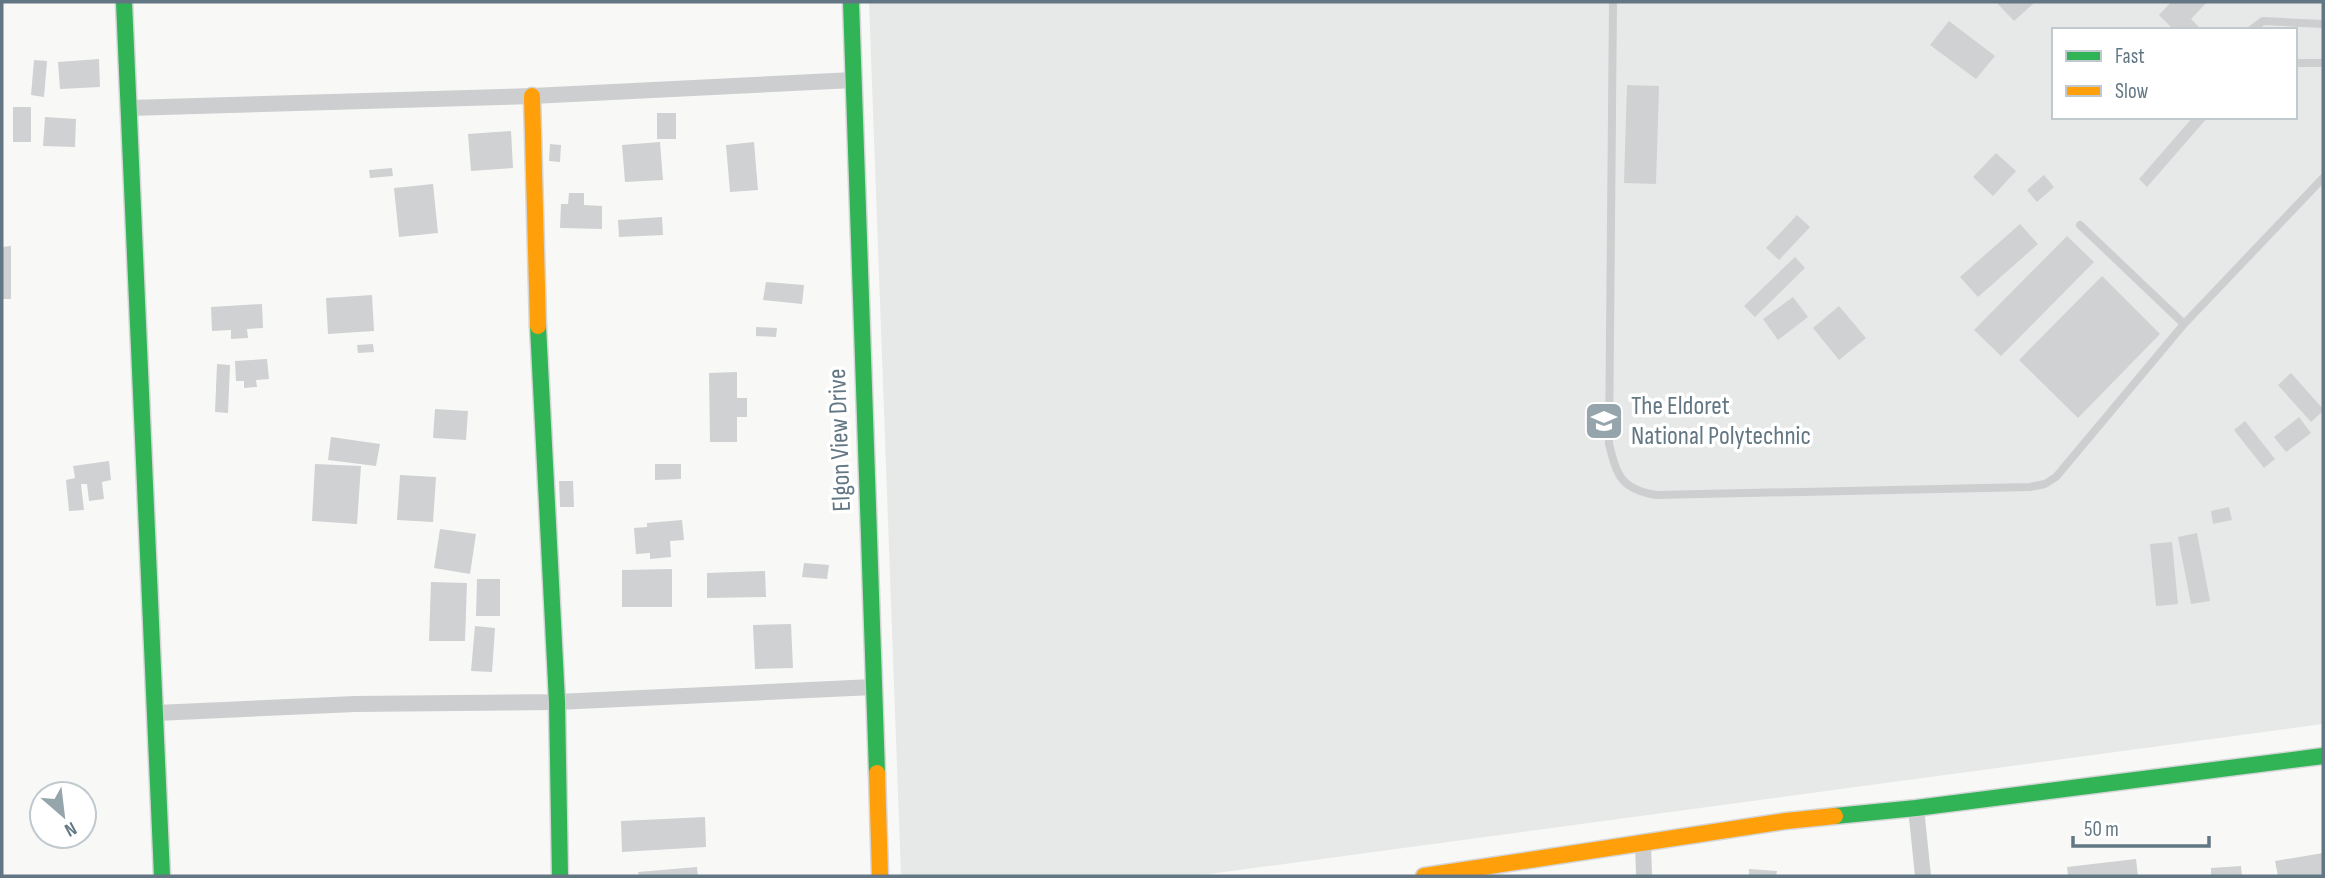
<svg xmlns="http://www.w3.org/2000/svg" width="2325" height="878" font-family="'Sofia Sans Condensed',sans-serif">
<rect width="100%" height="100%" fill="#f8f8f7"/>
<!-- built -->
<path fill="#e7e9e8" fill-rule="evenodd" d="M869 2H2323V724L1195 876H901ZM2054 30H2295V117H2054Z"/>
<!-- building -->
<path fill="#cfd1d2" d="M1996 2H2035L2014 21Z
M2171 2H2207L2191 19 2202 30H2174L2159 15Z
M1949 21 1995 56 1976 79 1930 45Z
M99 59 100 87 60 89 58 62Z
M34 60 47 61 44 97 31 95Z
M1627 85 1659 86 1656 184 1624 183Z
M13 107H31V142H13Z
M657 113H676V139H657Z
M45 117 76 119 75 147 43 146Z
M2193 117H2208L2147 187 2139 179Z
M511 131 513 168 471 171 468 134Z
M660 142 663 180 625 182 622 145Z
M754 142 758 190 730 192 726 145Z
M550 144 561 145 560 162 549 161Z
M1996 153 2016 171 1993 196 1973 177Z
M392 168 393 176 370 178 369 170Z
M2044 175 2054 187 2037 202 2027 190Z
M433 184 438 233 399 237 394 188Z
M569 193H584V205L602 206V229L560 228 561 204H568Z
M1797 215 1810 227 1779 260 1766 248Z
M662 217 663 235 619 237 618 220Z
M2020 224 2038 244 1978 297 1960 277Z
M2067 236 2094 262 2001 356 1974 330Z
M11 246V299H2V247Z
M1795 257 1805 268 1755 317 1744 306Z
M2102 276 2160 334 2078 418 2019 360Z
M766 282 804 285 802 304 763 300Z
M372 295 374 331 328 334 326 298Z
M1793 297 1808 317 1778 340 1763 319Z
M262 304 263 328 247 329 248 338 231 339V330L212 331 211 307Z
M1839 306 1866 338 1839 360 1813 328Z
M756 327 777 328 776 337 756 336Z
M373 344 374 352 358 353 357 345Z
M267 359 269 379 256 380 257 387 244 388V381H236L235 361Z
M217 364 230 365 228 413 215 412Z
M737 372V398H747V417H737V442H710L709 373Z
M2291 373 2323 409V411L2311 422 2278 385Z
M435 409 468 411 466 440 433 438Z
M2299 417 2311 433 2286 452 2274 437Z
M2245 421 2275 459 2264 468 2234 430Z
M331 437 380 444 376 466 328 460Z
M109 461 111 480 102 482 104 499 89 501 87 484H81L84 510 69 511 66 480 75 478 73 466Z
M315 464 361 466 357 524 312 521Z
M655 464H681V479L655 480Z
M400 475 436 477 433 522 397 520Z
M559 481H573L574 507H560Z
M2229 507 2232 520 2213 524 2211 511Z
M682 520 684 540 670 541 671 557 650 559V553L636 554 634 528 647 527V523Z
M440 529 476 534 470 574 434 568Z
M2197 533 2210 601 2191 604 2178 537Z
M2172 542 2178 604 2156 606 2150 544Z
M804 563 829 565 827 579 802 577Z
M672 569V607H622V570Z
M765 571 766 597 707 598V573Z
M477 579H500V616H476Z
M431 582 467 583 465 641H429Z
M791 624 793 668 755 669 753 625Z
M475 626 495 628 492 672 471 671Z
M705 817 706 847 622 852 621 821Z
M2323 853V876H2278L2275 861Z
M2136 859 2138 876H2068L2067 867Z
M2241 866 2242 876H2211V868Z
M697 867 698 876H639L638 872Z
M1749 869 1777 871 1776 876H1749Z"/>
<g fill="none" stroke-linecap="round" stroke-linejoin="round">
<!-- fast casing -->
<g stroke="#d5d6d7" stroke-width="19">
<path id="fast" d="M124 2 162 876
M851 2 877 773
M538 326 557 702 560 876
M1835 816 1916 808 2323 756"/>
</g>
<!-- slow casing -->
<g stroke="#d5d6d7" stroke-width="19">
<path id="slow" d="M532 96 538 326
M877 773 880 876
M1424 876 1786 821 1835 816"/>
</g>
<!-- lane -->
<path stroke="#cdcecf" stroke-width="8" d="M1613 2 1609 444C1617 476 1621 489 1656 495L2030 487 2045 484 2056 477 2184 324
M2251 30 2263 21 2323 24
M2295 63H2323
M2080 225 2184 324 2323 178"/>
<!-- street -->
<path stroke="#cdcecf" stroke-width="16" d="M129 108 532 96 854 80
M156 713 355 704 557 702 873 687
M1916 808 1923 876
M1643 842 1644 876"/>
<!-- fast -->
<use href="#fast" stroke="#30b455" stroke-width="16"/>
<!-- slow -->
<use href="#slow" stroke="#ff9f0a" stroke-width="16"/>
</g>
<!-- icons -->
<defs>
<g id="university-square" transform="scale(2.0125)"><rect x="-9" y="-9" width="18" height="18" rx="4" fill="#96a4ac" stroke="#fff"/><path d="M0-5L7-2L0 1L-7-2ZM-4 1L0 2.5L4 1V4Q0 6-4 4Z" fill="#fff"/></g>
</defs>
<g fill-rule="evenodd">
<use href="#university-square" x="1604" y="421"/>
</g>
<g text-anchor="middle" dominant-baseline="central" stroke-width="7" stroke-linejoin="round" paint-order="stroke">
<!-- poi labels -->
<g font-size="26" fill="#627783" stroke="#fff" text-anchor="start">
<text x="1631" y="406">The Eldoret<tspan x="1631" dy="30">National Polytechnic</tspan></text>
</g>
<!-- street labels -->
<g font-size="26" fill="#627783" stroke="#fff">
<text transform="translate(840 440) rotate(-92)">Elgon View Drive</text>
</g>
</g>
<!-- border -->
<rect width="2325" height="878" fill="none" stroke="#627783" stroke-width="7"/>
<!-- legend -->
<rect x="2052" y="28" width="245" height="91" fill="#ffffff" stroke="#c0c9cd" stroke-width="2"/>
<rect x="2066" y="51" width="35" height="10" fill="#30b455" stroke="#c0c9cd" stroke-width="2"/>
<text x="2115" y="63" font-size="21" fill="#627783">Fast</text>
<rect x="2066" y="86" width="35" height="10" fill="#ff9f0a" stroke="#c0c9cd" stroke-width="2"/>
<text x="2115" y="98" font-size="21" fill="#627783">Slow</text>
<!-- north arrow -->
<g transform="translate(63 815) rotate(152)"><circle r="33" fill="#ffffff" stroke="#c0c9cd" stroke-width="2"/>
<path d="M0-5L12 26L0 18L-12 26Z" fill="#96a4ac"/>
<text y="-10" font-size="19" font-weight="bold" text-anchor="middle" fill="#627783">N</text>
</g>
<!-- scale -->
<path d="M2073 836v10h136v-10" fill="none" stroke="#627783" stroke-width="3.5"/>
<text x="2084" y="836" font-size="21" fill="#627783" stroke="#ffffff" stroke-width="5" paint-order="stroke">50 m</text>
</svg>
